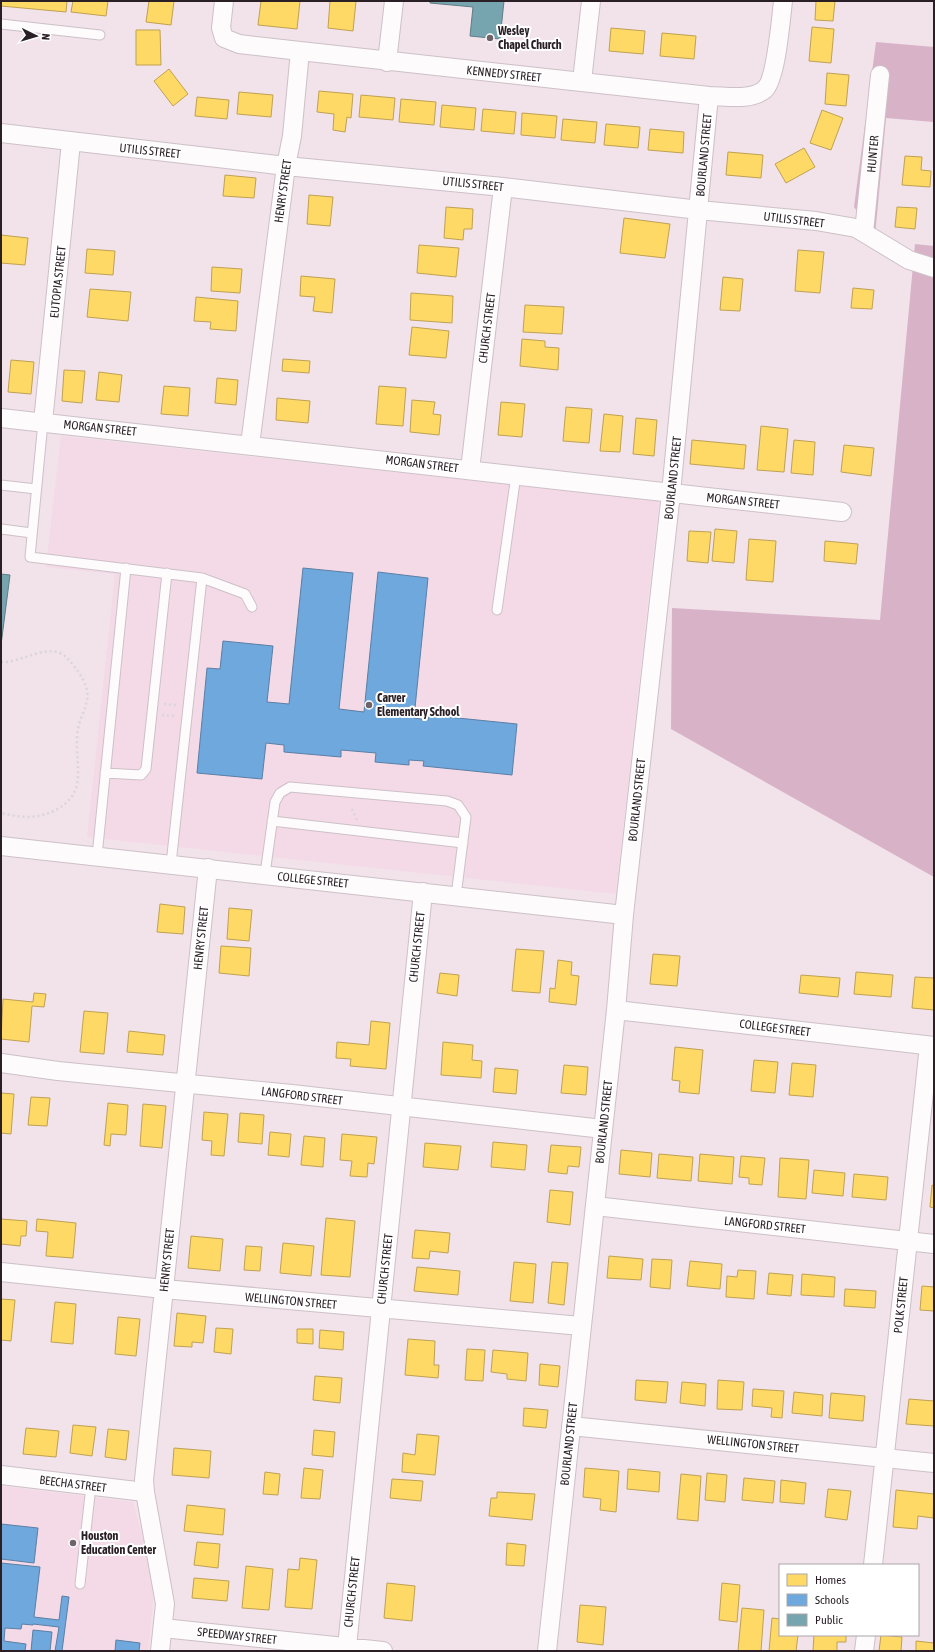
<svg xmlns="http://www.w3.org/2000/svg" width="935" height="1652" font-family="'Asap Condensed',sans-serif">
<rect width="100%" height="100%" fill="#f2e2ea"/>
<!-- built -->
<path fill="#f4d9e7" d="M61 436 659 501 616 894 87 837 115 574 46 567Z
M1 1486 133 1502 155 1584 148 1651H1Z"/>
<!-- forest -->
<path fill="#d8b3c8" d="M876 42 934 47V122L886 118 875 236 854 207Z
M915 244 934 246V877L671 729 672 608 880 620Z"/>
<!-- homes -->
<path fill="#ffd966" stroke="#bfa152" d="M1 1H67L66 12 1 6Z
M73 1H108L106 16 71 12Z
M149 1H174L171 25 146 22Z
M261 1H300L297 29 258 25Z
M330 1H356L353 31 328 28Z
M816 1H835L833 21 815 20Z
M812 27 834 29 831 63 809 61Z
M611 28 645 31 643 54 609 51Z
M136 30H160L161 65H136Z
M662 33 696 36 694 59 660 56Z
M169 69 188 94 173 106 154 81Z
M827 73 849 75 846 106 825 104Z
M319 91 353 94 351 118 347 117 345 132 333 130 334 114 317 112Z
M239 92 273 95 271 117 237 114Z
M361 95 395 98 393 120 359 117Z
M197 97 229 100 227 119 195 116Z
M401 99 436 102 434 125 399 122Z
M442 105 476 108 474 130 440 127Z
M483 109 516 112 514 134 481 131Z
M822 110 843 118 831 150 810 143Z
M522 113 557 116 555 138 521 135Z
M563 119 597 122 595 143 561 140Z
M606 124 640 127 638 148 604 145Z
M650 129 684 132 683 153 648 150Z
M804 148 815 167 786 183 775 164Z
M728 152 763 155 761 178 726 175Z
M905 156 922 157 921 170 931 171 930 187 902 185Z
M225 175 256 178 254 198 223 196Z
M309 195 333 197 330 226 307 224Z
M446 207 473 209 472 229H464L463 240 444 238Z
M897 207 917 208 915 229 895 227Z
M624 218 670 224 665 258 620 253Z
M1 235 28 238 25 265 1 263Z
M419 245 459 248 456 277 417 273Z
M87 249 115 251 113 275 85 273Z
M798 250 824 252 820 293 795 291Z
M212 267 242 269 240 293 211 291Z
M301 276 335 279 332 313 313 311 315 297 300 296Z
M723 277 743 279 740 311 720 310Z
M853 288 874 290 872 309 851 308Z
M90 289 131 292 128 321 87 317Z
M411 293 453 296 452 323 410 320Z
M196 297 238 301 236 331 210 329 211 322 194 321Z
M525 305 564 307 562 334 523 332Z
M412 327 449 331 446 358 409 355Z
M522 339 545 341V347L559 348 558 370 520 366Z
M283 359 310 361 309 373 282 371Z
M11 360 34 362 31 394 8 392Z
M64 370 85 371 82 403 62 401Z
M99 372 122 375 119 402 96 400Z
M217 378 238 380 236 405 215 403Z
M164 386 190 388 188 416 161 414Z
M379 386 406 388 403 426 376 424Z
M277 398 310 401 308 423 276 420Z
M412 400 435 402 433 414 441 415 439 435 410 432Z
M501 402 525 404 522 437 498 435Z
M566 407 592 409 589 443 563 441Z
M604 414 623 416 620 452 600 451Z
M636 418 657 420 654 456 633 454Z
M761 426 788 429 784 472 757 470Z
M692 440 746 445 744 469 690 464Z
M794 440 815 442 813 475 791 473Z
M844 445 874 448 871 476 841 472Z
M715 529 737 531 734 563 712 561Z
M689 531 711 532 708 563 687 561Z
M749 539 776 541 773 582 746 580Z
M825 541 858 544 856 564 824 561Z
M160 904 185 907 183 934 157 932Z
M229 908 252 910 249 941 227 939Z
M221 946 251 948 249 976 219 973Z
M516 949 544 951 540 993 512 991Z
M653 954 680 956 677 986 650 984Z
M558 960 572 962 571 975 579 976 576 1005 549 1002 550 988 555 989Z
M856 972 893 975 891 997 854 994Z
M440 973 459 975 457 996 437 993Z
M801 975 840 978 838 997 799 993Z
M915 977 934 978V1010L912 1008Z
M34 993 46 994 44 1007 32 1006 29 1042 1 1039 3 999 33 1002Z
M84 1011 108 1013 104 1054 80 1052Z
M371 1021 390 1023 386 1069 350 1066 351 1059 336 1058 337 1042 369 1045Z
M129 1031 165 1035 163 1055 127 1052Z
M443 1042 473 1045 472 1060 482 1061 481 1078 441 1075Z
M675 1047 703 1050 699 1094 679 1092 680 1081 672 1080Z
M754 1060 778 1062 775 1093 751 1091Z
M792 1063 816 1065 813 1097 789 1095Z
M564 1065 588 1067 586 1095 561 1093Z
M495 1068 518 1070 516 1094 493 1092Z
M1 1093 14 1094 11 1134 1 1133Z
M31 1097 50 1098 47 1126 28 1125Z
M108 1103 128 1105 126 1135 111 1134 110 1146 104 1145Z
M143 1104 166 1106 162 1148 140 1146Z
M204 1112 228 1114 224 1156 211 1155 212 1141 202 1140Z
M240 1113 264 1115 262 1144 238 1142Z
M270 1132 291 1134 289 1157 268 1155Z
M342 1134 377 1137 374 1164 368 1163 367 1177 350 1176 352 1161 340 1160Z
M304 1136 325 1138 323 1167 301 1165Z
M493 1142 527 1145 525 1170 491 1167Z
M425 1143 461 1146 458 1170 423 1167Z
M551 1145 581 1147 579 1167 568 1166 567 1174 548 1172Z
M621 1150 652 1153 650 1177 619 1174Z
M659 1154 693 1157 691 1181 657 1178Z
M700 1154 734 1157 732 1184 698 1181Z
M741 1156 765 1158 762 1185 749 1184V1178L739 1177Z
M780 1158 809 1160 806 1199 778 1197Z
M814 1170 845 1173 843 1196 812 1193Z
M854 1174 888 1177 886 1200 852 1197Z
M932 1185 934 1186V1208L930 1207Z
M550 1190 573 1192 570 1225 547 1222Z
M326 1218 355 1221 350 1277 321 1275Z
M1 1219 27 1221 26 1236H21L20 1246 1 1244Z
M37 1219 76 1223 73 1258 46 1256 48 1232 36 1231Z
M415 1230 450 1233 448 1253 430 1251 429 1259 412 1258Z
M191 1236 223 1239 220 1271 188 1268Z
M283 1243 314 1246 311 1276 280 1273Z
M246 1246 262 1247 260 1271 244 1270Z
M609 1256 643 1259 641 1280 607 1278Z
M652 1259 672 1260 670 1289 650 1287Z
M690 1261 722 1264 720 1289 687 1286Z
M514 1262 536 1264 533 1303 510 1301Z
M552 1262 568 1263 564 1305 548 1303Z
M417 1267 460 1271 458 1295 414 1291Z
M738 1270 756 1271 754 1299 726 1297 727 1276 737 1277Z
M769 1273 793 1275 791 1296 767 1294Z
M802 1274 835 1277 834 1297 801 1295Z
M922 1286 934 1287V1311L920 1310Z
M845 1289 876 1291 875 1308 844 1306Z
M1 1299 15 1300 11 1341 1 1340Z
M55 1302 76 1304 73 1344 51 1342Z
M177 1313 206 1316 203 1343 192 1342V1347L174 1346Z
M118 1317 140 1319 136 1356 115 1354Z
M216 1328 233 1329 231 1354 214 1352Z
M297 1329H313V1344L297 1343Z
M320 1330 344 1332 343 1350 319 1348Z
M408 1339 435 1341 434 1365H439L438 1378 405 1375Z
M467 1349 485 1350 483 1381 465 1380Z
M493 1350 528 1353 526 1381 507 1379V1374L491 1372Z
M540 1364 560 1366 558 1387 539 1385Z
M315 1376 342 1378 340 1403 313 1400Z
M636 1380 668 1382 666 1403 635 1400Z
M718 1380 744 1382 742 1410 717 1409Z
M682 1382 706 1384 705 1406 680 1403Z
M753 1389 784 1391 782 1418 771 1417 772 1408 752 1406Z
M794 1392 823 1395 822 1416 792 1413Z
M831 1393 865 1396 863 1421 829 1418Z
M909 1399 934 1401V1426L906 1424Z
M524 1408 548 1410 546 1428 523 1426Z
M73 1425 96 1427 92 1456 70 1453Z
M26 1428 59 1431 56 1457 23 1454Z
M108 1429 129 1431 126 1460 105 1457Z
M314 1430 335 1432 333 1457 312 1455Z
M417 1434 439 1436 435 1475 402 1472 403 1453 415 1455Z
M174 1448 211 1451 209 1478 172 1475Z
M304 1468 323 1470 320 1499 301 1498Z
M585 1468 619 1471 616 1512 600 1510 601 1499 583 1497Z
M628 1469 660 1472 659 1492 627 1489Z
M265 1472 280 1474 278 1495 263 1494Z
M707 1473 727 1475 725 1502 705 1500Z
M681 1474 701 1476 698 1521 677 1519Z
M744 1478 775 1481 773 1503 742 1500Z
M392 1479 423 1481 421 1501 390 1498Z
M781 1480 806 1483 804 1504 780 1502Z
M828 1489 851 1491 847 1520 825 1517Z
M896 1490 934 1494 933 1518 918 1516 917 1529 893 1527Z
M497 1492 535 1494 532 1520 489 1516 491 1498H497Z
M187 1505 225 1509 223 1535 184 1531Z
M197 1542 220 1544 218 1568 194 1565Z
M507 1543 526 1545 524 1566 506 1565Z
M300 1558 317 1560 312 1609 285 1607 288 1569 299 1570Z
M246 1566 273 1569 269 1610 242 1608Z
M194 1578 229 1581 227 1601 192 1598Z
M387 1583 415 1586 412 1621 384 1618Z
M722 1583 740 1585 737 1622 719 1620Z
M580 1605 606 1607 603 1645 577 1642Z
M742 1608 764 1610 761 1651H738Z
M772 1618 780 1619V1635H798L796 1651H769Z
M814 1635H846V1642H837V1651H813Z
M881 1635 902 1637 901 1651H879Z
M916 1641 934 1643V1651H916Z"/>
<!-- schools -->
<path fill="#6fa8dc" stroke="#5a7fa5" d="M303 568 353 573 339 709 364 712 378 572 428 578 414 718 428 720V715L517 724 512 775 423 766 424 761 409 760V765L375 762 376 753 341 750V757L284 752V745L266 743 262 779 197 773 207 668 220 669 223 641 273 646 267 702 289 704Z
M1 1524 38 1528 34 1563 1 1559Z
M1 1563 40 1567 34 1617 59 1620 62 1596 69 1597 62 1651H55L59 1627 33 1624V1625L22 1624 21 1629 5 1628 4 1641 26 1644 25 1651H1Z
M33 1630 52 1632 50 1651H31Z
M116 1640 140 1643 139 1651H115Z"/>
<!-- public -->
<path fill="#76a5af" stroke="#5f7d86" d="M430 1H504L500 39 470 36 473 7 430 3Z
M1 574 10 575 1 645Z"/>
<g fill="none" stroke-linecap="round" stroke-linejoin="round">
<!-- service casing -->
<g stroke="#cdc0c7" stroke-width="11">
<path id="service" d="M1 24 100 35
M43 422 30 557 202 578 171 864
M1 485 36 489
M1 529 32 533
M202 578 245 594 252 607
M497 610 516 475
M105 773 141 775 146 769 167 573
M272 821 463 843
M97 856 126 568
M265 874 275 802 280 793 290 787 447 801 458 805 466 817 456 896
M80 1584 91 1486"/>
</g>
<!-- minor casing -->
<g stroke="#cdc0c7" stroke-width="20">
<path id="minor" d="M224 1 221 28 224 38 239 44 300 51 292 136 286 166 250 445
M300 51 709 96
M387 62 394 1
M582 81 591 1
M1 133 286 166 503 187 699 210 816 221 856 228 909 260 934 268
M864 232 880 75
M1 418 842 512
M43 422 71 142
M470 470 503 187
M1 846 624 915
M616 1010 934 1046
M1 1063 58 1071 292 1094 603 1129
M595 1206 934 1244
M1 1272 164 1289 581 1326
M571 1426 934 1463
M1 1475 145 1492
M873 1565 929 1046
M163 1628 383 1651
M347 1647 423 892
M160 1651 165 1604 145 1492 144 1480 208 868
M547 1651 616 1010 624 915 671 493 709 96C725 96 750 101 764 90 776 81 781 18 783 1
M864 1651 866 1635"/>
</g>
<!-- path -->
<path stroke="#dad6d8" stroke-width="2.5" stroke-dasharray="2 3" stroke-linecap="butt" d="M1 662C20 663 42 646 60 653 67 656 73 665 77 670 100 702 78 708 77 738 76 754 80 769 77 784 74 805 47 817 28 817 19 817 10 815 1 813
M164 704 177 705
M162 715 175 716
M352 809 357 820"/>
<!-- service -->
<use href="#service" stroke="#fdfbfc" stroke-width="9"/>
<!-- minor -->
<use href="#minor" stroke="#fdfbfc" stroke-width="18"/>
</g>
<!-- markers -->
<g fill="#6f636a" stroke="#fff" stroke-width="1.5">
<circle cx="490" cy="38" r="4"/>
<circle cx="369" cy="705" r="4"/>
<circle cx="73" cy="1543" r="4"/>
</g>
<g text-anchor="middle" dominant-baseline="central" stroke-width="4" stroke-linejoin="round" paint-order="stroke">
<!-- poi labels -->
<g font-size="12" font-weight="bold" fill="#291f25" stroke="#fff" text-anchor="start">
<text x="498" y="31">Wesley<tspan x="498" dy="14">Chapel Church</tspan></text>
<text x="377" y="698">Carver<tspan x="377" dy="14">Elementary School</tspan></text>
<text x="81" y="1536">Houston<tspan x="81" dy="14">Education Center</tspan></text>
</g>
<!-- street labels -->
<g font-size="12" fill="#291f25" stroke="#fff">
<text transform="translate(504 74) rotate(6)">KENNEDY STREET</text>
<text transform="translate(150 151) rotate(6)">UTILIS STREET</text>
<text transform="translate(873 154) rotate(-85)">HUNTER</text>
<text transform="translate(704 155) rotate(-85)">BOURLAND STREET</text>
<text transform="translate(473 184) rotate(6)">UTILIS STREET</text>
<text transform="translate(283 191) rotate(-82)">HENRY STREET</text>
<text transform="translate(794 220) rotate(7)">UTILIS STREET</text>
<text transform="translate(58 282) rotate(-84)">EUTOPIA STREET</text>
<text transform="translate(487 328) rotate(-83)">CHURCH STREET</text>
<text transform="translate(100 428) rotate(6)">MORGAN STREET</text>
<text transform="translate(422 464) rotate(7)">MORGAN STREET</text>
<text transform="translate(673 478) rotate(-84)">BOURLAND STREET</text>
<text transform="translate(743 501) rotate(6)">MORGAN STREET</text>
<text transform="translate(637 800) rotate(-84)">BOURLAND STREET</text>
<text transform="translate(313 880) rotate(6)">COLLEGE STREET</text>
<text transform="translate(201 938) rotate(-84)">HENRY STREET</text>
<text transform="translate(417 947) rotate(-84)">CHURCH STREET</text>
<text transform="translate(775 1028) rotate(7)">COLLEGE STREET</text>
<text transform="translate(302 1096) rotate(7)">LANGFORD STREET</text>
<text transform="translate(604 1122) rotate(-84)">BOURLAND STREET</text>
<text transform="translate(765 1225) rotate(6)">LANGFORD STREET</text>
<text transform="translate(167 1260) rotate(-84)">HENRY STREET</text>
<text transform="translate(385 1269) rotate(-84)">CHURCH STREET</text>
<text transform="translate(291 1301) rotate(5)">WELLINGTON STREET</text>
<text transform="translate(901 1305) rotate(-84)">POLK STREET</text>
<text transform="translate(569 1444) rotate(-84)">BOURLAND STREET</text>
<text transform="translate(753 1444) rotate(6)">WELLINGTON STREET</text>
<text transform="translate(73 1484) rotate(7)">BEECHA STREET</text>
<text transform="translate(352 1592) rotate(-84)">CHURCH STREET</text>
<text transform="translate(237 1636) rotate(6)">SPEEDWAY STREET</text>
</g>
</g>
<!-- border -->
<rect width="935" height="1652" fill="none" stroke="#291f25" stroke-width="4"/>
<!-- legend -->
<rect x="779" y="1564" width="140" height="72" fill="#ffffff" stroke="#a9a5a8"/>
<rect x="787" y="1574" width="20" height="12" fill="#ffd966" stroke="#a9a5a8"/>
<text x="815" y="1584" font-size="12" fill="#291f25">Homes</text>
<rect x="787" y="1594" width="20" height="12" fill="#6fa8dc" stroke="#a9a5a8"/>
<text x="815" y="1604" font-size="12" fill="#291f25">Schools</text>
<rect x="787" y="1614" width="20" height="12" fill="#76a5af" stroke="#a9a5a8"/>
<text x="815" y="1624" font-size="12" fill="#291f25">Public</text>
<!-- north arrow -->
<g transform="translate(36 36) rotate(95)" stroke="#ffffff" stroke-width="3" paint-order="stroke">
<path d="M0-3L7 15L0 10L-7 15Z" fill="#291f25"/>
<text y="-6" font-size="11" font-weight="bold" text-anchor="middle" fill="#291f25">N</text>
</g>
</svg>
